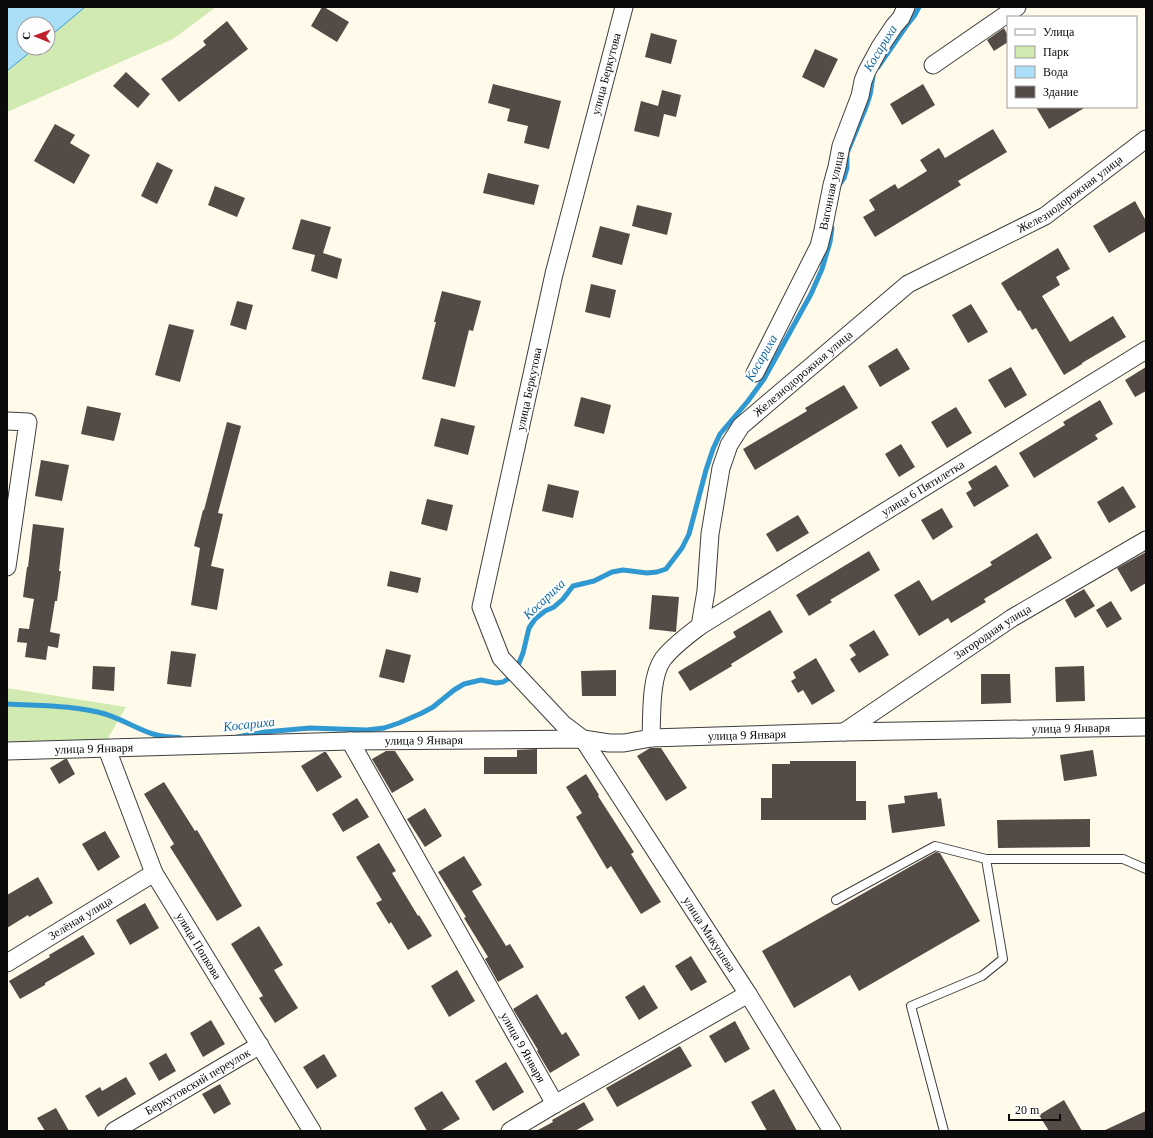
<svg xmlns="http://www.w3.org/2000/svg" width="1153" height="1138" font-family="'Times New Roman',serif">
<rect width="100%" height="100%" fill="#fffae9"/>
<!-- green -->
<path fill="#d1eab2" d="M85 7H216L173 39 7 112V72L35 48H48V38Z
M7 688 126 707 104 745 7 747Z"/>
<!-- water -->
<path fill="#abdff8" stroke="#3099d2" d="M7 7H85L48 38V24H24V48H35L7 71Z"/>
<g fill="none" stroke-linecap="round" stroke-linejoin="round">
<!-- stream -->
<path stroke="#3099d2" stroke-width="5" d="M878 67 907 25 915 15 919 7
M839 185 844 178 847 168V153L866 107 870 95 873 76
M7 704C40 706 73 705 105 714 122 719 137 729 153 734 162 737 172 737 181 738
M237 737 265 732 310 728 367 730 384 728 399 723 422 713 433 707 454 690 464 684 481 680 496 683 503 682 511 677 514 670 519 663 523 653 529 628 535 619 545 611 554 607 563 599 573 586 594 581 612 572 623 570 647 573 657 572 666 569 682 548 689 534 706 470 713 449 720 434 748 401 764 379 811 294 822 269 830 242 832 228"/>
</g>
<!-- building -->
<path fill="#544b47" d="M322 7H324L349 22 337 42 311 26Z
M227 21 248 49 179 102 161 79 206 45 203 41Z
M1004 28 1008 36V42L994 51 987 40Z
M651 33 677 40 671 64 645 57Z
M815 49 838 59 824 88 802 77Z
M126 72 150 94 138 108 113 86Z
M493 84 561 101 549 149 524 143 528 126 507 121 510 109 488 103Z
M923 84 935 105 902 125 890 104Z
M662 90 681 95 676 117 664 114 659 137 634 131 641 101 658 106Z
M1036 107H1086L1049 129Z
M55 124 75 135 70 143 90 155 74 184 34 161Z
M993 129 1007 152 958 181 961 185 875 237 863 217 875 210 869 200 895 184 898 189 927 171 920 160 939 148 945 158Z
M157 162 173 170 157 204 141 196Z
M488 173 539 185 534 205 483 193Z
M215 186 245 198 237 217 208 205Z
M1135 201 1146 221V231L1109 253 1093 226Z
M637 205 672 213 667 235 632 226Z
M301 219 331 227 323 253 342 259 337 279 311 271 315 255 292 249Z
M600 226 630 234 622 265 592 257Z
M1058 248 1070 269 1056 277 1060 285 1042 296 1070 342 1113 316 1126 337 1082 363V364L1064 375 1036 328 1032 330 1020 310 1018 311 1001 283Z
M591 284 616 290 610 318 585 312Z
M442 291 481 301 473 331 469 330 455 387 422 379 436 322H434Z
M237 301 253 305 246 330 230 325Z
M971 304 988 332 968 343 952 315Z
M169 324 194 330 180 382 155 375Z
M897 348 910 369 880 387 868 366Z
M1011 367 1027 395 1005 408 988 380Z
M1146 367V391L1135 397 1125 380Z
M844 385 858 408 755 470 743 449 807 411 805 408Z
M581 397 611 405 604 434 574 426Z
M1100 400 1113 424 1095 435 1098 439 1034 478 1019 453 1065 425 1063 422Z
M87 406 121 413 114 441 81 434Z
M956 407 972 433 947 448 931 422Z
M441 418 475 426 468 455 434 446Z
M227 422 241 426 218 513 223 514 211 566 224 569 217 610 191 605 200 548 194 546 203 510H204Z
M901 444 915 467 899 477 885 454Z
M41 460 69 465 62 501 35 496Z
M996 465 1009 486 974 507 966 493 972 489 968 482Z
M548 484 579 491 573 518 542 511Z
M1123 486 1136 507 1109 523 1097 502Z
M427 499 453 505 447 531 421 524Z
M942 508 953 527 933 540 921 520Z
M798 515 809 533 777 552 766 534Z
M33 524 64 528 59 571H61L57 601H55L50 632 60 634 58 648 48 646 46 660 25 657 27 643 17 642 19 628 29 629 34 599 23 597 27 567H28Z
M1037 533 1052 558 984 599 986 602 951 623 948 618 919 636 894 595 919 580 932 601 992 565 990 562Z
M869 551 880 570 830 600 832 602 809 616 796 595Z
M1146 552V583L1131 592 1117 568Z
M390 571 421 578 418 593 387 586Z
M1084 589 1095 606 1075 618 1065 600Z
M652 595 679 597 676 632 649 629Z
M1111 601 1122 619 1107 628 1096 610Z
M770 610 783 632 731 664 732 666 690 691 678 672 736 637 733 632Z
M874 630 889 655 859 673 850 659 856 655 849 645Z
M386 649 411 655 404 683 379 677Z
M171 651 196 654 191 687 167 684Z
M816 658 835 691 812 705 803 690 798 693 791 681 796 678 793 672Z
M93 666 115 667 114 691 92 689Z
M1084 666 1085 701 1056 702 1055 667Z
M616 670V696H582L581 671Z
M981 674H1010L1011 703 981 704Z
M650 748H661L687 788 666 801 637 756Z
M537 749V774H484V757H517V750Z
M1093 750 1097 776 1064 781 1060 755Z
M386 751H395L414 780 392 793 372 759Z
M324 752H326L342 777 317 792 301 766Z
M65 759H67L75 774 59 784 50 768Z
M790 761H856V801H866V820H761V798H772V764H790Z
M586 774 599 795 598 796 634 852 631 854 661 902 641 914 611 866 607 869 576 817 582 813 566 787Z
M164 782 195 831 197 830 242 906 217 921 170 847 174 844 144 794Z
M937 792 938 799 941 798 945 826 892 833 888 805 905 803 904 796Z
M357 798 369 817 343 832 332 814Z
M425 808 442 836 425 847 407 819Z
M1090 819V847L998 848 997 820Z
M105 831 120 857 98 871 82 844Z
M379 843 396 871 392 873 418 916 419 915 432 936 408 950 391 922 389 924 376 903 382 900 356 857Z
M936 852 940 853 980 921 859 991 850 975 794 1008 762 951Z
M464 856 482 885 472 891 506 946 510 944 524 967 498 982 485 959 488 957 464 918 466 917 438 872Z
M38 877 53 903 29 917 28 915 7 928V895Z
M145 903 159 928 130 945 116 920Z
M259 926 283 965 274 970 298 1008 275 1023 259 998 263 996 231 944Z
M83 935 95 954 45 983V985L20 999 9 981 50 957 49 955Z
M691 956 707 982 691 991 675 966Z
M457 970 475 1001 449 1017 431 986Z
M644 985 658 1008 639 1020 625 997Z
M537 994 562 1035 566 1032 580 1055 550 1073 537 1051 538 1050 513 1009Z
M211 1020 225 1044 203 1057 190 1033Z
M735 1021 750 1049 725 1063 709 1036Z
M680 1046 692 1066 617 1107 606 1088Z
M166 1053 176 1071 159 1081 149 1063Z
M324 1054 337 1076 317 1089 303 1067Z
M506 1062 524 1092 493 1111 475 1081Z
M126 1077 136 1094 98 1117 85 1096 100 1087 102 1091Z
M220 1084 231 1104 214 1114 202 1094Z
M774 1089 797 1131H767L751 1102Z
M442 1091 460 1119 440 1131H427L414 1108Z
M1064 1100 1082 1131H1049L1039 1115Z
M584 1102 594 1120 575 1131H536L553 1122 552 1120Z
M56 1108 69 1131H45L37 1118Z
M1146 1111V1131H1103Z"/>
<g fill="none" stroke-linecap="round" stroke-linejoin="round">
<!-- lane casing -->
<g stroke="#3e3e3e" stroke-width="10">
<path id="lane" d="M836 900 935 846 986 859
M944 1131 911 1006 982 976 1003 959 986 859H1123L1146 869"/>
</g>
<!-- street casing -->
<g stroke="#3e3e3e" stroke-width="19">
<g id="street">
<path id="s1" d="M624 7 554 274 481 607 501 658 563 724 583 739 748 994 832 1131"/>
<path d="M933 65 1017 7"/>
<path id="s2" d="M755 373 819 246 823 230 832 185 837 167 841 146 860 96 863 81 867 71 880 47 894 26 901 18 906 7"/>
<path d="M7 421 28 422 7 567"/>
<path id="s3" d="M700 626 1146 350"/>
<path id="s4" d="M844 732 1012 618 1146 540"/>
<path id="s5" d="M651 738C652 716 650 677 663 659 673 646 687 636 700 626L706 591 710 534 721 468 729 445 741 426 908 284 1045 216 1146 139"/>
<path id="s6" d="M350 741 555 1104"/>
<path id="s7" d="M107 749 154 873 312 1131"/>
<path id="s8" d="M7 751 350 741 583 739 609 743H624L651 738 844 732 1146 727"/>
<path id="s9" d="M7 963 154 873"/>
<path id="s10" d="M114 1131 260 1045"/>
<path d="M510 1131 555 1104 748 994"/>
</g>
</g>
<!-- lane -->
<use href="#lane" stroke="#fff" stroke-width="8"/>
<!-- street -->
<use href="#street" stroke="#fff" stroke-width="17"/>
</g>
<g text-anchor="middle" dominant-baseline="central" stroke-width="4" stroke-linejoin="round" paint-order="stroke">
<!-- street labels -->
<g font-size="12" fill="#0b0b0b" stroke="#fff">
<text transform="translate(606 74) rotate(-75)">улица Беркутова</text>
<text stroke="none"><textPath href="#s2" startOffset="199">Вагонная улица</textPath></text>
<text stroke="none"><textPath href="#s5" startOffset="742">Железнодорожная улица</textPath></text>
<text stroke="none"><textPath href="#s5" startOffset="418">Железнодорожная улица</textPath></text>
<text transform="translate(529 389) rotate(-78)">улица Беркутова</text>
<text stroke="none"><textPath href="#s3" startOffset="262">улица 6 Пятилетка</textPath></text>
<text stroke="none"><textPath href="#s4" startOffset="179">Загородная улица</textPath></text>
<text stroke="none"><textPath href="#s8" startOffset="1065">улица 9 Января</textPath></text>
<text stroke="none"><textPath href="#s8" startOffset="741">улица 9 Января</textPath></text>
<text stroke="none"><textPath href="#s8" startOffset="417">улица 9 Января</textPath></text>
<text stroke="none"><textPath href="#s8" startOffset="87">улица 9 Января</textPath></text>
<text stroke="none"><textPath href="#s9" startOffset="86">Зелёная улица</textPath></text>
<text stroke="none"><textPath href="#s1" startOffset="1020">улица Микушева</textPath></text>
<text stroke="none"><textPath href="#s7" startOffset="218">улица Попкова</textPath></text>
<text stroke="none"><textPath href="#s6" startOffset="352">улица 9 Января</textPath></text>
<text stroke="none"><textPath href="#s10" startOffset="97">Беркутовский переулок</textPath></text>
</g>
<!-- water labels -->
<g font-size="13" font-style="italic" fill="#1168a0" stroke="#fff">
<text transform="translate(880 48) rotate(-58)">Косариха</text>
<text transform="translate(761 358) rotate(-60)">Косариха</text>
<text transform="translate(544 599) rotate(-43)">Косариха</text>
<text transform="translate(249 724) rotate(-6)">Косариха</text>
</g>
</g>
<!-- border -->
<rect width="1153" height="1138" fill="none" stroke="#0b0b0b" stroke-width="16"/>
<!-- legend -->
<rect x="1007" y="16" width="130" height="92" fill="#ffffff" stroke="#9d9d9d"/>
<rect x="1015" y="29" width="20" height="6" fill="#ffffff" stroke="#9d9d9d"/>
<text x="1043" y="36" font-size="12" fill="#0b0b0b">Улица</text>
<rect x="1015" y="46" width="20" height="12" fill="#d1eab2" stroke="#9d9d9d"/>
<text x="1043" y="56" font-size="12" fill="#0b0b0b">Парк</text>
<rect x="1015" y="66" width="20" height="12" fill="#abdff8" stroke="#9d9d9d"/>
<text x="1043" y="76" font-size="12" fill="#0b0b0b">Вода</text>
<rect x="1015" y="86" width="20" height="12" fill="#544b47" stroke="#9d9d9d"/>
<text x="1043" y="96" font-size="12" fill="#0b0b0b">Здание</text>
<!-- north arrow -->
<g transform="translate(36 36) rotate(271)"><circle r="19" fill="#ffffff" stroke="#9d9d9d"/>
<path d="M0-3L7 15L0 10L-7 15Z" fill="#bf1e2d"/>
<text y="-6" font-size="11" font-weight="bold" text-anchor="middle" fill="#0b0b0b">С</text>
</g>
<!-- scale -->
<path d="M1009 1114v6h51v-6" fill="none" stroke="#0b0b0b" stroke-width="2"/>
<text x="1015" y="1114" font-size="12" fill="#0b0b0b" stroke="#ffffff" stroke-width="3" paint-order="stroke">20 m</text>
</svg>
